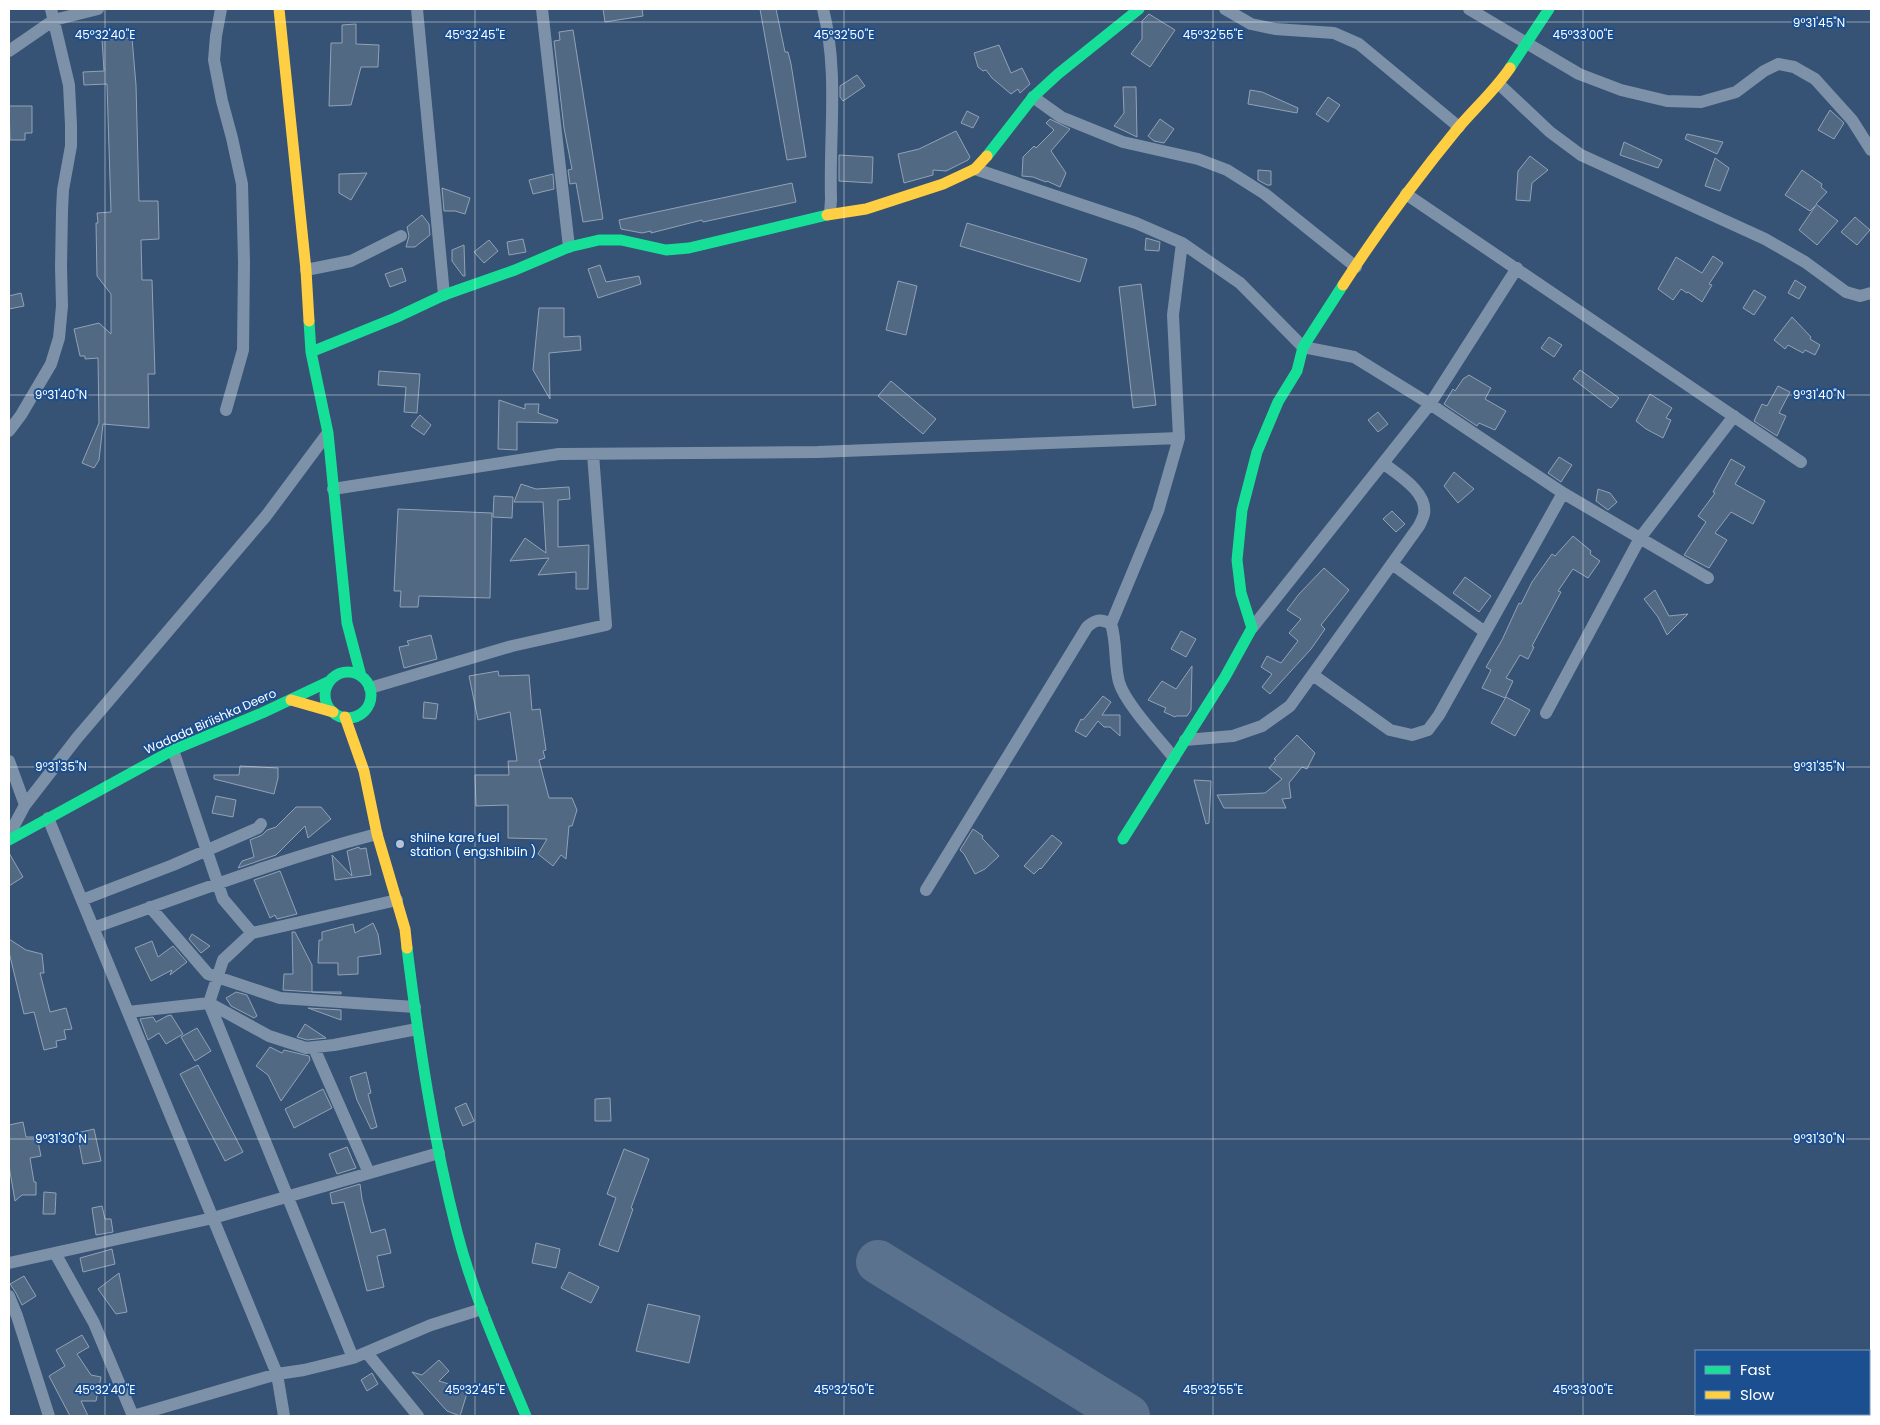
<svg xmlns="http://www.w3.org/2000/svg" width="1880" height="1425" font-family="Poppins,sans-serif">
<rect width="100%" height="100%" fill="#365274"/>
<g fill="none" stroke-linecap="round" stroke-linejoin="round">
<!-- taxiway -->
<path stroke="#5a728e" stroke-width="44" d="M878 1262 1128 1416"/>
</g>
<!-- building -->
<path fill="#526984" stroke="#92a2b6" d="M603 9H642L643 16 605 22Z
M760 9H776L785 52H788L791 64 806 157 787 160Z
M1149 14 1175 30 1150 67 1131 54 1142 39V21Z
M356 24V44L379 45 378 67H361L351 105 329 106 331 43H342V25Z
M573 30 603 219 583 222 576 183 570 184 568 170 572 169 564 128 554 41 560 40 559 32Z
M132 38 136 85 139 201H158L159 239 141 240 142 280H152L155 374H148L149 428 103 424 99 460 94 468 82 463 99 423 98 358 85 359V356H80L74 329 99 323 111 334V294L97 276 96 223H98L97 213 111 212 107 84 84 85 83 72 104 71 102 39Z
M999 45 1011 73 1022 68 1030 84 1020 93 1018 89 1011 94 992 78 986 70 983 71 978 67 974 53Z
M857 75 865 86 843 101 840 97V86Z
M1123 87H1136L1137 137 1114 126 1124 113Z
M1250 90 1262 92 1298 108 1297 113 1248 104Z
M1328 97 1340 105 1328 122 1316 114Z
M9 106H32V133H25V140H10Z
M1830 110 1844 123 1834 139 1818 130Z
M967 111 979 117 973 128 961 123Z
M1050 119 1070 129 1051 151 1066 173 1060 187 1047 181 1046 182 1033 177 1022 176 1023 157 1034 146 1036 148 1054 130 1046 123Z
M1160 119 1174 129 1164 143 1154 141 1148 136Z
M956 131 970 157 968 160 946 171 933 170V175L904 183 898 154 919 149Z
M1687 134 1723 142 1717 154 1685 139Z
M1624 142 1662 160 1658 168 1620 155Z
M839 155 873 157 872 183 839 181Z
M1530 156 1548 170 1532 183 1530 201 1516 200 1518 171Z
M1715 158 1729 168 1720 191 1705 186Z
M1258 170 1271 171V185H1267L1258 180Z
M1802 170 1822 184 1821 187 1827 192 1816 204 1838 221 1817 245 1799 230 1816 205 1810 211 1785 195Z
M367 173 351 200 339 193V174Z
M553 174 554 189 533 194 529 180Z
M792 183 796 202 703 222 702 220 651 233V231L642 233 621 229 619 220Z
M442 188 470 198 465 214 455 211H444Z
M422 215 429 224 430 235 415 247H406L409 236 407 227Z
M1855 217 1870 230 1857 245 1841 232Z
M967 223 1087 259 1080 282 960 246Z
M1146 238 1160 242 1159 251 1145 250Z
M523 239 526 252 509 255 507 242Z
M489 240 498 251 484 263 474 252Z
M464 245 465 276H463L452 261V250Z
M1713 256 1723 263 1709 284 1712 285 1702 302 1688 292 1687 293 1681 289 1673 300 1658 289 1676 257 1702 273Z
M600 265 606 282 639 276 641 284 598 298 588 269Z
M402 268 406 281 390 287 385 274Z
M1795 280 1806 287 1799 299 1788 293Z
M898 281 917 286 906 335 886 330Z
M1141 284 1156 405 1133 408 1119 287Z
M1754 290 1766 297 1754 315 1743 308Z
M21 293 24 306 9 309V296Z
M539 308H564V337L580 336 581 350 549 353 550 399 533 370Z
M1792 317 1811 337 1810 339 1820 345 1815 355 1805 350 1803 353 1788 345 1785 349 1774 340Z
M1549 337 1562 345 1554 357 1541 348Z
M1580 370 1619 398 1611 408 1573 379Z
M379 371 420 374 417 413 404 412 406 387 378 385Z
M1469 375 1491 388 1485 399 1506 411 1495 430 1479 423 1477 426 1444 404 1453 389 1455 391 1463 379Z
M891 381 936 419 923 434 878 396Z
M1778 386 1790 392 1779 413 1786 416 1777 436 1754 421 1762 404 1767 406Z
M1650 394 1672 408 1666 418 1671 420 1663 438 1646 429 1636 421Z
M499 400 525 409V404H539L538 413 558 420 557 423 517 422V450L498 449Z
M1378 412 1388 424 1378 432 1368 420Z
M420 415 431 425 424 435 411 426Z
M1559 457 1572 465 1561 482 1548 473Z
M1731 459 1745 467 1735 484 1765 501 1753 524 1731 512 1715 533 1727 540 1709 568 1684 555 1706 522 1698 516 1715 493 1713 492Z
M1454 472 1474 489 1458 503 1444 486Z
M521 484 536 489 569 487 570 499 558 500V547L589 545 588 589H576V572L538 575 549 558 510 561 525 538 546 553 543 502H514Z
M1598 489 1610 493 1617 502 1608 510 1596 501Z
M494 496 513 497 512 518 493 517Z
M398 509 492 513 490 598 419 596 418 607H400L401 591H394Z
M1392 511 1405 524 1396 532 1383 519Z
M1573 536 1591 551 1590 554 1600 561 1588 578 1573 569 1558 591 1561 592 1532 646 1534 647 1528 659 1520 655 1506 678 1513 681 1505 698 1482 688 1491 670 1486 667 1502 640 1519 603 1521 604 1532 582 1552 554 1555 556Z
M1324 568 1349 590 1321 625 1325 629 1311 649 1270 694 1262 687 1272 674 1261 667 1267 656 1281 663 1298 641 1289 633 1301 619 1287 610 1299 594Z
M1465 577 1491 596 1479 612 1453 593Z
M1655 590 1669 616 1688 614 1667 635 1658 617 1644 599Z
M1181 631 1196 639 1186 657 1171 649Z
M431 635 437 659 404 668 399 647 409 645 407 641Z
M1192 666 1191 710 1187 716H1176L1175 717 1164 712 1166 708 1148 700 1162 681 1176 689Z
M498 671 499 676 529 675 532 710 540 709 546 750 543 751 545 758 539 760 549 798H572L577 810 572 826H569L566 859 561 855 553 866 538 854 547 839 508 838V805L476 806 475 775H509L508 761H517L510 712 478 720 469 676Z
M1103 696 1111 702 1102 715H1120V736L1110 727H1104L1098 721 1086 737 1075 731 1081 719 1083 720Z
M1506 697 1530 710 1515 736 1491 723Z
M424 702 438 704 436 719 423 718Z
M1297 735 1315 753 1307 769 1302 767 1289 783 1291 798 1282 799 1286 808H1224L1217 795 1265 793 1282 779 1269 768 1276 760 1274 759Z
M240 766 278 768V778L274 794 214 779V775H239Z
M1194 780 1211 781 1209 823 1206 824Z
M216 796 236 800 233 817 212 813Z
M296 807H321L331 819 308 838 305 826 276 855 238 868 242 861 254 857 250 840 262 835 267 830 276 827Z
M973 829 983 836 982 838 999 856 985 869 975 874 964 854 960 850Z
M1052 835 1062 843 1041 869 1040 868 1034 874 1024 866Z
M359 847 360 849 366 848 371 875 335 880 332 855 352 876 347 851Z
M9 853 23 877 9 886Z
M280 871 297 914 277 919 275 915 270 918 254 880Z
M373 923 378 934 381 954 358 957V974L338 975V963H318L319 940H322V932L353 924 355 933Z
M292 932H295L312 965V992H341V994L283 990 284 974H293Z
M192 934 210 946 201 953 189 939Z
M9 939 26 950 42 954 44 973H40L50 1012 66 1008 72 1029 64 1030 66 1039 56 1041 57 1047 44 1050 34 1012 24 1014 9 952Z
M152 941 158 957 173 946 187 962 170 975 172 970 151 981 135 948Z
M236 992 247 995 257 1016 254 1018 231 1006 226 998Z
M308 1008 341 1010V1020Z
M171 1015 183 1034 166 1044 159 1033 148 1040 140 1019 153 1017 156 1022 167 1016Z
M305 1024 326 1038 307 1040 297 1037Z
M197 1028 211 1051 195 1061 181 1037Z
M270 1047 282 1053 284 1050 309 1056 310 1060 281 1101 268 1075 256 1066Z
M198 1065 243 1152 225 1161 180 1074Z
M366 1072 371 1093 368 1094 377 1127 371 1129 357 1100 350 1077Z
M323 1089 332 1108 294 1128 285 1109Z
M610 1098 611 1121H595V1099Z
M466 1103 474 1121 463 1126 455 1108Z
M23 1122 26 1137H37L41 1156 30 1158 34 1182H36V1195H22L15 1201 9 1166V1125Z
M94 1129 101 1161 83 1164 77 1133Z
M347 1147 356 1168 337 1174 329 1154Z
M624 1149 649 1159 631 1208 633 1209 618 1252 599 1245 616 1198 607 1194Z
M360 1184 362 1199 371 1233 385 1229 391 1253 377 1256 384 1287 367 1291 344 1202 332 1204 330 1193Z
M44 1192 56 1193 55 1214H43Z
M102 1206 105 1219H111L113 1232 96 1235 92 1208Z
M536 1243 560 1249 556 1268 532 1263Z
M112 1249 115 1264 83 1272 80 1258Z
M569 1272 599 1287 591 1303 561 1288Z
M119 1273 127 1312 116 1314 98 1289Z
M24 1276 36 1296 22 1305 16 1293 10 1284Z
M648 1304 700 1316 689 1363 636 1351Z
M82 1335 89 1347 77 1354 91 1375 101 1377 96 1401H81L88 1416H70L49 1376 65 1366 56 1350Z
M439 1360 449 1371 439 1381 468 1390 460 1416 447 1411 412 1372 422 1375Z
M372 1373 378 1384 367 1391 361 1380Z"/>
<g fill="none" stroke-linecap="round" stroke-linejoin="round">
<!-- street -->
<path stroke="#7d92a8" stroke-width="12" d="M221 9 216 36 214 60 222 101 232 138 242 184 244 262 243 350 226 410
M417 9 444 295
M542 9 569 247
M823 9C839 71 829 136 831 199L830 214
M1225 9 1251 24 1275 29 1334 33 1359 44 1459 127
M1469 9 1579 74 1621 90 1667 101 1701 102 1736 92 1764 71 1778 64 1794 67 1815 79 1852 120 1871 150
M9 51 54 20 98 9
M1499 84 1550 132 1581 155 1765 239 1805 262 1846 292 1860 296 1871 293
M1033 97 1061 117 1123 142 1198 159 1227 170 1265 194 1356 267
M975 169 1136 223 1182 243 1240 283 1303 347 1354 357 1430 404 1563 493 1708 578
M1406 194 1801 462
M306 270 351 261 401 236
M9 431 21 415 51 364 59 338 62 306 61 267 62 211 63 190 71 146V125L69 85 51 9
M333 489 559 454 818 452 1179 438
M1392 564 1485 632
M1111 624 1158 511 1179 438 1173 315 1182 243
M1252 628 1430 404 1517 268
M1313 675 1390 730 1412 735 1428 730 1439 715 1563 493
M370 688 512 646 606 625 593 454
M1546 713 1640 538 1734 416
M1185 740 1233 736 1262 726 1290 706 1419 526C1421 522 1423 518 1424 514 1428 492 1398 475 1383 463
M173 750 223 899 252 933 223 960 209 1003 353 1358
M9 761 25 805
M48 818 277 1374 284 1416
M9 835 25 805 77 738 266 516 327 434
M926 890 1087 627C1095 620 1100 618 1111 624 1117 642 1114 663 1119 682 1125 703 1159 739 1174 758
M82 900 173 865 258 828 261 824
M150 907 208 974 280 998 415 1007
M93 928C187 895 280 859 377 834
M252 933 397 900
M128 1012 209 1003 269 1036 306 1048 334 1045 417 1029
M314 1048 369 1173
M55 1253 94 1323 133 1416 277 1374 304 1370 353 1358 431 1325 482 1309
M9 1263 213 1218 439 1153
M9 1296 17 1316 49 1416
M367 1353 418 1416"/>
<!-- fast -->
<path stroke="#16e098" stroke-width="11" d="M1510 68 1549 9
M987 156 1033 97 1058 74 1139 9
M309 321 311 352 328 433 347 623 361 676
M311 352 395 318 444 295 515 270 569 247 599 240H621L666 250 689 248 827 215
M325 695a23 23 0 1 1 46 0a23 23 0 1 1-46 0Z
M1123 839 1225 677 1252 628 1241 593 1237 560 1242 510 1257 452 1278 402 1297 371 1303 347 1343 285
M9 840 173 750 262 713 330 681
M407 948C419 1044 433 1139 457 1232 473 1295 501 1356 526 1416"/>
<!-- slow -->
<path stroke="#ffcf43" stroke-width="11" d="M279 9 306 270 309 321
M827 215 866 209 943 184 975 169 987 156
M1343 285C1378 231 1417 178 1458 128 1475 108 1495 90 1510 68
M291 700 333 712
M345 717 364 771 377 834 405 929 407 948"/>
</g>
<!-- ticks -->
<path fill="none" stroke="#fff" stroke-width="1" stroke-opacity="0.45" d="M105 9V1416M475 9V1416M844 9V1416M1213 9V1416M1583 9V1416M9 22H1871M9 395H1871M9 767H1871M9 1139H1871"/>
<!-- markers -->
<circle fill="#b9c2ce" stroke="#1b4f8f" stroke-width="2" cx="400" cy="844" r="5"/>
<g text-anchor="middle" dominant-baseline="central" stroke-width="4" stroke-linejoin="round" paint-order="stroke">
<!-- street labels -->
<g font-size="12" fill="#fff" stroke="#1b4f8f">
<text transform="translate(210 721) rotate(-24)">Wadada Biriishka Deero</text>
</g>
<!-- poi labels -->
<g font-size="12" fill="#fff" stroke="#1b4f8f" text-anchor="start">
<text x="410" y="837">shiine kare fuel<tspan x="410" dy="14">station ( eng:shibiin )</tspan></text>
</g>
</g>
<g font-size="12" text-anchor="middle" fill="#fff" stroke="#1b4f8f" stroke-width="4" stroke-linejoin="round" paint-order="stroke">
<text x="1819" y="27">9°31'45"N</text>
<text x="105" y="39">45°32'40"E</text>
<text x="475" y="39">45°32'45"E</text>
<text x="844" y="39">45°32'50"E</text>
<text x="1213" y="39">45°32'55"E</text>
<text x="1583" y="39">45°33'00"E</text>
<text x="61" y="399">9°31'40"N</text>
<text x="1819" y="399">9°31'40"N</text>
<text x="61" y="771">9°31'35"N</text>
<text x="1819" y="771">9°31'35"N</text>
<text x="61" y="1143">9°31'30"N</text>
<text x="1819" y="1143">9°31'30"N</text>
<text x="105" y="1394">45°32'40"E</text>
<text x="475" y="1394">45°32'45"E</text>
<text x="844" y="1394">45°32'50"E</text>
<text x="1213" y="1394">45°32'55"E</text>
<text x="1583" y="1394">45°33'00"E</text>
</g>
<!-- border -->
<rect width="1880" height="1425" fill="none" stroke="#ffffff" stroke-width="20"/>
<!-- legend -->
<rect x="1695" y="1350" width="175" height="65" fill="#1b4f8f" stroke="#7695bc"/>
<rect x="1705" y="1366" width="25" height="8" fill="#16e098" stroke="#7695bc"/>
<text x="1740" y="1375" font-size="15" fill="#ffffff">Fast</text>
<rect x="1705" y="1391" width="25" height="8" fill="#ffcf43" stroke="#7695bc"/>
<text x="1740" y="1400" font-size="15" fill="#ffffff">Slow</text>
</svg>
